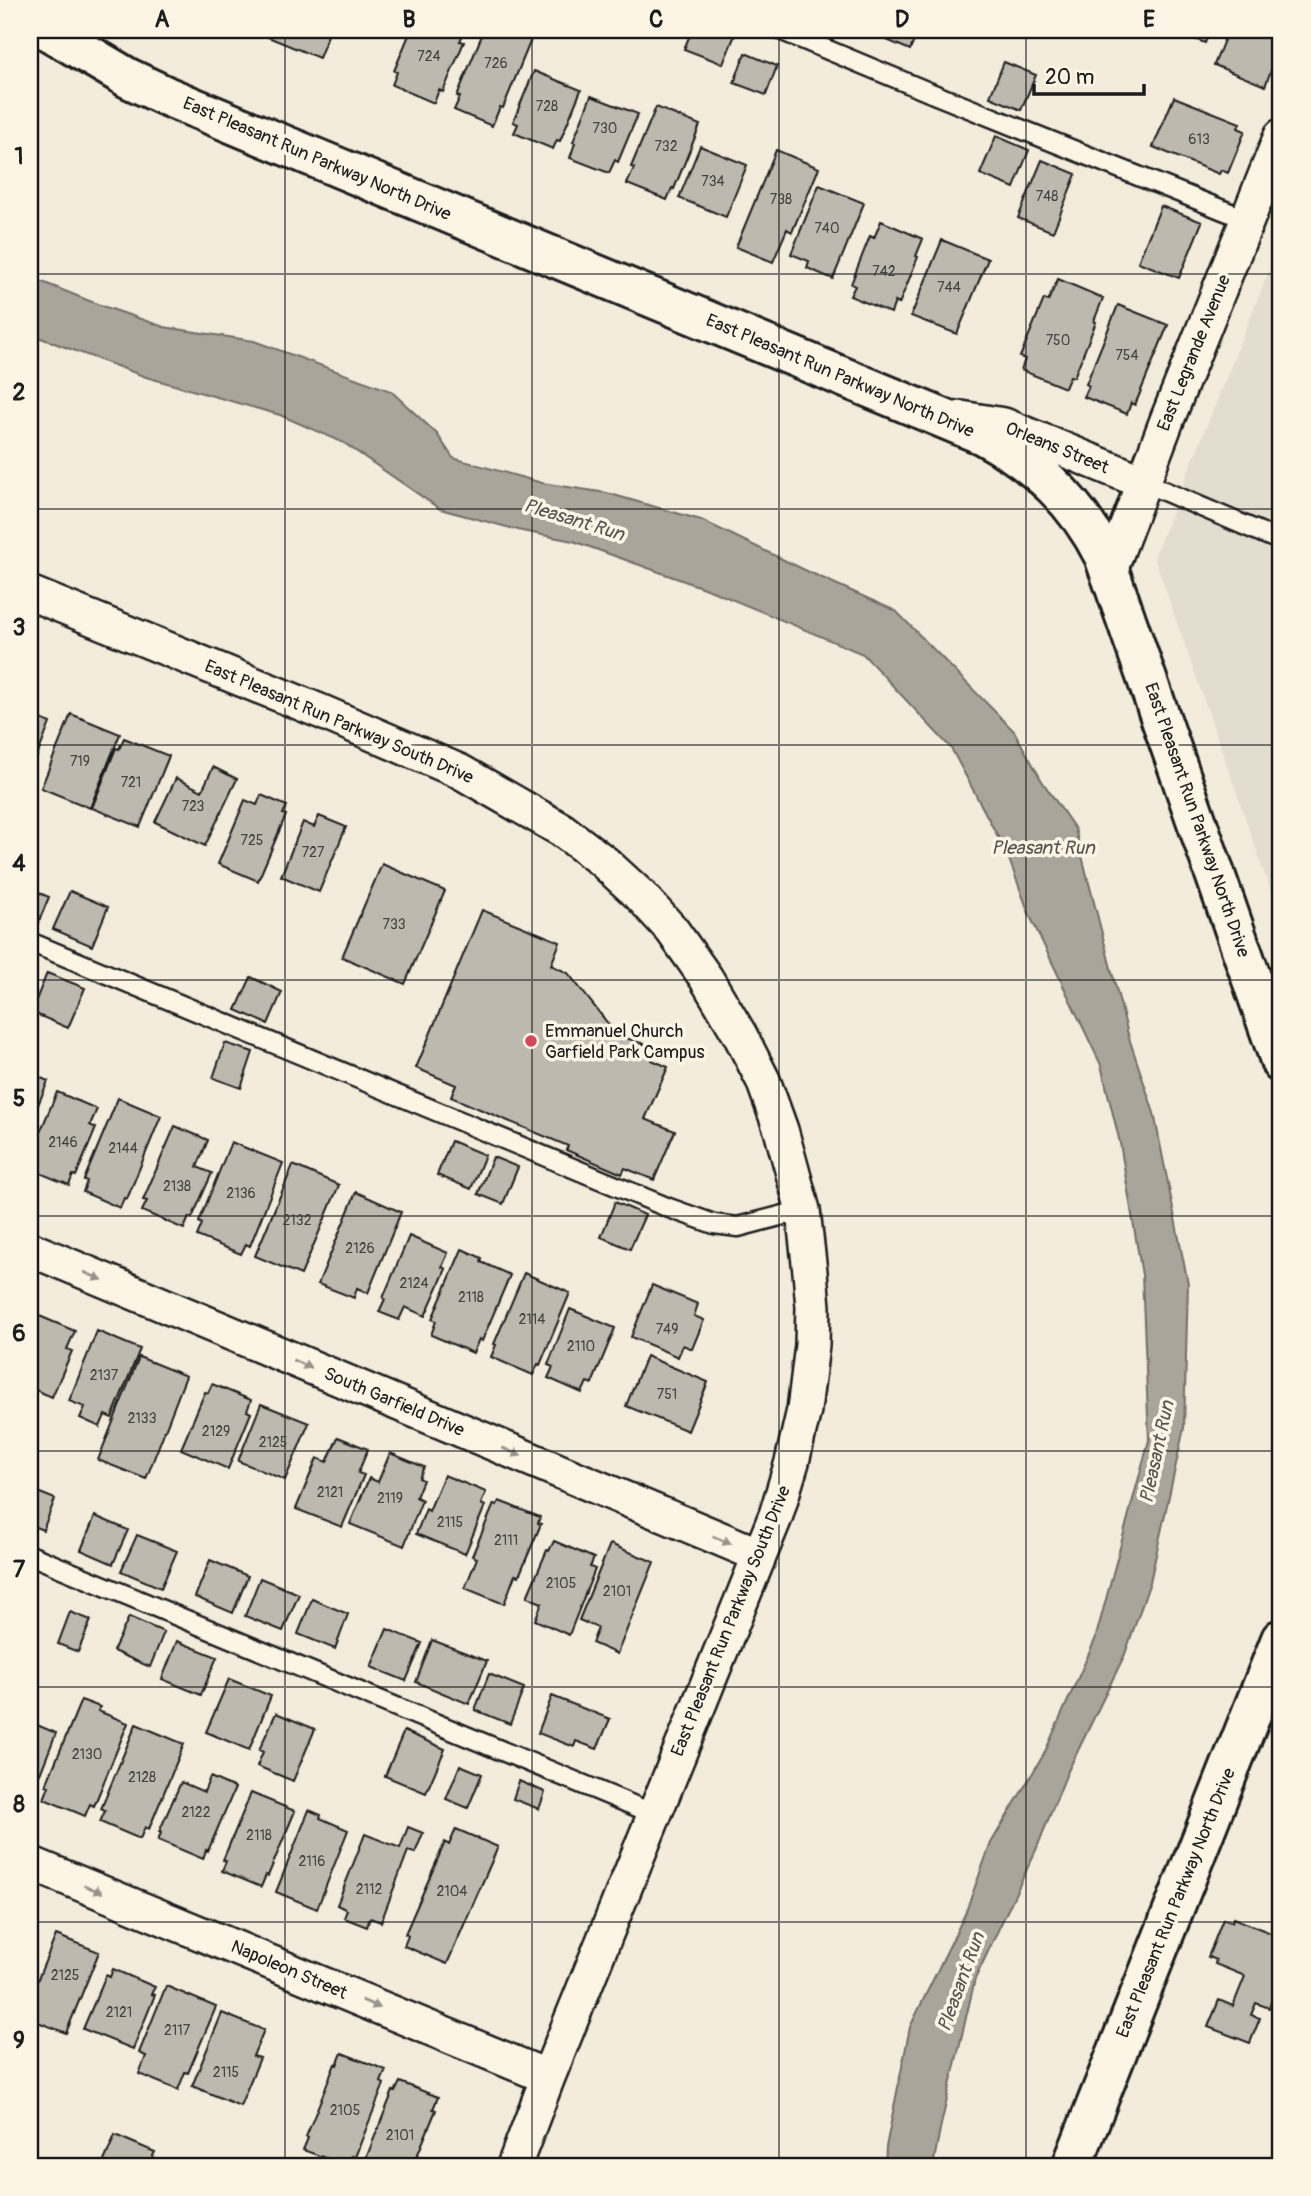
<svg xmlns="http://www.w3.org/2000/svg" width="1311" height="2196" font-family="Pangolin,sans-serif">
<rect width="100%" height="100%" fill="#f3ecdd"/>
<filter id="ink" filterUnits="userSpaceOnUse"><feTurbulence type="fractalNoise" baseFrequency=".0143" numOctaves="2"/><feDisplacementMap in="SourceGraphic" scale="14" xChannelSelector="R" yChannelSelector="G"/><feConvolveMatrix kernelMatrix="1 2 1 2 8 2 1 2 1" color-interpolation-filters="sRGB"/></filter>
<g filter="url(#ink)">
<!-- built -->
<path fill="#e3ddcf" d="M1281 241V920L1154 557Z"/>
<!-- water -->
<path fill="#aaa59b" stroke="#716e68" stroke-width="2" d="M30 277 97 304 164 327 254 341 391 391 437 434 453 458 542 483 607 493 701 520 809 572 896 611 1014 731 1042 781 1075 829 1129 1038 1154 1113 1188 1284 1184 1428 1150 1582 1125 1654 1067 1773 1036 1850 975 1979 940 2129 933 2166H885L886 2147 910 2027 965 1914 991 1843 1044 1754 1095 1640 1149 1440 1142 1275 1120 1143 1101 1065 1030 916 1007 854 951 748 863 654 712 591 573 541 522 531 440 509 344 443 280 415 146 377 30 334Z"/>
<!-- building -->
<path fill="#beb9ae" stroke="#1c1c1c" stroke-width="2" d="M271 30H330L319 58 268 37Z
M411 30H465L460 41 464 42 443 92 439 90 434 103 392 85 397 72 394 71Z
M484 30H535L503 108 500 107 492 126 454 110 460 97 457 96Z
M692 30H737L723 64 684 49Z
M877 30H919L910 50 875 35Z
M1171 30H1210L1205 43Z
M1228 30H1281V45L1265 86 1214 65Z
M745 53 777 66 766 95 734 83Z
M1004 62 1036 75 1021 110 990 97Z
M534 71 581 90 560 141 557 140 553 149 514 133 518 124 513 122Z
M591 96 638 114 618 162 615 160 609 173 570 158 575 143 573 142Z
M1174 97 1240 123 1238 128 1245 131 1228 173 1221 170 1219 174 1153 147Z
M656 107 700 125 674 189 672 188 667 200 627 184 634 168 631 167Z
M996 136 1029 150 1014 188 980 174Z
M700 146 747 165 726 217 679 198Z
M776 150 819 168 792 232 787 229 773 262 736 247Z
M1042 160 1076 174 1053 232 1018 218Z
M819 185 864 203 833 279 807 268 809 261 791 254Z
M1161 206 1202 222 1179 278 1138 262Z
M881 221 923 239 916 256 918 257 899 304 895 302 891 313 850 296 855 286 851 284 870 236 874 238Z
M942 240 988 259 957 334 911 316Z
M1058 279 1103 298 1094 321 1096 322 1074 377 1070 376 1065 388 1021 370 1025 359 1020 357 1044 299 1048 301Z
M1118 305 1168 325 1135 405 1131 403 1127 414 1084 397 1089 386 1086 384Z
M30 701 35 703 30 714 50 723 30 774Z
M71 714 120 734 90 808 41 788Z
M124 738 169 756 140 827 92 808 116 748 119 749Z
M213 767 237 779 205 846 155 822 176 778 202 791Z
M261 795 287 806 283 814 286 815 258 881 218 864 245 800 257 805Z
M319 816 346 827 319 892 281 876 303 822 314 827Z
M382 864 445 891 405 984 342 957Z
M30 889 49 897 37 926 30 923Z
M70 891 108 907 92 946 53 929Z
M482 910 560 942 551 965 568 973 617 1035 650 1046 652 1060 668 1067 645 1119 675 1131 654 1180 625 1168 622 1174 566 1150 568 1146 451 1097 456 1085 416 1068Z
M47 973 85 988 68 1028 31 1012Z
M251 977 282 992 268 1024 236 1010Z
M225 1043 253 1052 241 1088 213 1078Z
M30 1073 48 1081 30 1124Z
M57 1092 97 1109 90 1125 96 1128 76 1176 73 1175 69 1185 30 1169 33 1159 30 1156Z
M118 1098 161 1116 127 1199 124 1198 120 1208 83 1192 87 1181 84 1180Z
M175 1126 208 1140 197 1167 212 1173 192 1218 189 1217 184 1229 142 1211 147 1201 143 1200Z
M451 1141 485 1155 471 1189 437 1175Z
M231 1142 283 1163 250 1246 246 1244 241 1254 197 1236 202 1224 199 1222Z
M493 1157 518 1167 503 1204 478 1194Z
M293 1165 339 1185 301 1275 255 1256Z
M356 1192 401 1212 368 1293 357 1288 354 1298 318 1284Z
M615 1202 645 1215 630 1249 601 1237Z
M409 1236 448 1253 442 1267 446 1269 425 1316 405 1307 399 1320 379 1312 385 1299 383 1298Z
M462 1249 482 1258 481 1262 510 1275 482 1341 479 1339 473 1353 431 1335 436 1321 432 1319Z
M524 1273 570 1293 540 1365 538 1364 533 1375 491 1357 496 1345 494 1344Z
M652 1285 698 1304 694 1316 704 1320 692 1349 683 1345 678 1357 631 1337Z
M570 1309 615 1328 592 1384 587 1382 582 1393 548 1378 553 1367 548 1365Z
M37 1315 75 1331 67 1349 72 1351 52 1397 33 1389 30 1397V1333Z
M97 1331 140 1349 112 1418 105 1415 100 1427 80 1418 85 1407 69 1401Z
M646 1356 708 1382 688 1431 626 1406Z
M139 1357 186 1376 146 1479 98 1460Z
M212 1384 251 1400 247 1411 251 1413 228 1469 181 1449 205 1392 208 1393Z
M261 1404 309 1423 285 1480 238 1461Z
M338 1437 368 1449 358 1473 364 1475 342 1527 296 1509 317 1458 327 1462Z
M390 1453 424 1467 419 1478 423 1480 416 1497 422 1500 404 1546 350 1524 369 1478 378 1482Z
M444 1475 486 1492 481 1504 485 1506 465 1554 416 1534 426 1509 429 1511Z
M30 1489 55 1499 43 1530 30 1525Z
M499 1501 540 1517 538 1523 541 1524 519 1576 515 1575 504 1604 465 1588 477 1558 472 1556 494 1504 497 1505Z
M95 1516 128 1530 113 1564 81 1550Z
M137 1535 177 1551 161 1588 121 1571Z
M554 1541 594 1558 590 1567 595 1569 569 1635 535 1620 542 1603 527 1597 547 1550 549 1551Z
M610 1544 654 1562 617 1654 592 1643 598 1628 579 1620Z
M210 1560 248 1576 233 1613 195 1597Z
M260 1578 299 1594 283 1631 245 1616Z
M312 1599 348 1614 335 1649 298 1634Z
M70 1612 91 1620 78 1652 58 1644Z
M129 1617 164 1632 150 1667 113 1651Z
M387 1629 422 1643 406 1681 371 1667Z
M432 1640 487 1661 469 1704 416 1682Z
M177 1641 217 1657 201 1695 162 1679Z
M489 1674 524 1688 510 1724 475 1710Z
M229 1679 271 1696 249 1750 206 1732Z
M552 1696 610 1719 597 1749 576 1741 574 1747 538 1733Z
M81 1700 100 1707 98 1711 128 1723 94 1806 90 1804 85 1816 44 1799 49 1786 46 1785Z
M276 1713 315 1729 293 1781 257 1766 263 1752 259 1750Z
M30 1722 56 1733 40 1774 32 1770 30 1777Z
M136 1724 184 1744 149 1829 145 1827 140 1839 100 1822 105 1811 101 1809Z
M404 1731 445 1749 426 1793 385 1776Z
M460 1765 482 1774 468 1808 446 1799Z
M210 1777 235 1788 208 1851 206 1850 203 1859 158 1840 161 1833 159 1832 181 1782 204 1792Z
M519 1781 545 1792 539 1809 513 1799Z
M251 1793 295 1811 268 1876 266 1875 261 1887 222 1871 226 1861 223 1860Z
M309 1810 321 1815 320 1818 348 1830 317 1909 276 1892Z
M408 1827 423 1833 415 1853 408 1851 381 1922 370 1918 367 1927 344 1918 347 1910 337 1905 365 1834 400 1848Z
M456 1829 498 1847 447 1964 404 1946 408 1936 405 1934 445 1842 449 1845Z
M1233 1918 1281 1937V1976L1269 2008 1256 2003 1251 2015 1260 2018 1250 2043 1208 2027 1219 2000 1233 2006 1245 1976 1215 1964 1216 1960 1208 1957 1223 1919 1232 1922Z
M56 1935 99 1952 66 2033 30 2019 32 1999 30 1998Z
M113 1969 155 1987 151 1994 155 1995 133 2049 83 2029 106 1975 110 1977Z
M166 1986 216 2007 188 2073 185 2072 178 2090 139 2074 146 2056 139 2053Z
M222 2013 264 2030 253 2056 260 2058 240 2106 192 2086Z
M342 2053 386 2070 381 2082 384 2084 355 2157 351 2156 347 2166 303 2150 308 2138 306 2137 335 2064 337 2065Z
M400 2082 438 2097 433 2109 436 2110 413 2166H365L366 2162 365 2161 393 2091 395 2092Z
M115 2135 155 2152 148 2166H102Z"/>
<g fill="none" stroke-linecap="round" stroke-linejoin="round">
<!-- lane casing -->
<g stroke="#1c1c1c" stroke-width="23">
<path id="lane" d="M780 30 936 95 1248 220
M1143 482 1281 541
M30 942 669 1208 714 1224 738 1227 803 1210
M30 1555 654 1814"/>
</g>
<!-- street casing -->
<g stroke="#1c1c1c" stroke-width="38">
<path id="street" d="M961 418 1004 425 1143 482
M1110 571 1167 420 1281 136
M30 593 322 712 461 772 562 830 604 862 640 895 672 930 706 978 740 1035 763 1080 781 1130 803 1210 810 1272 813 1307 812 1345 804 1410 792 1462 776 1515 548 2077 514 2166
M30 1249 759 1555
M30 1863 548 2077"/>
</g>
<!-- secondary casing -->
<g stroke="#1c1c1c" stroke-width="44">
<path id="secondary" d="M47 30 128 78 166 96 983 435C1037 464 1077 502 1104 556L1281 1063
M1072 2166 1281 1639"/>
</g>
<!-- lane -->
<use href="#lane" stroke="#fcf5e5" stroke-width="18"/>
<!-- street -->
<use href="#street" stroke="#fcf5e5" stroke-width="33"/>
<!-- secondary -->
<use href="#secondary" stroke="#fcf5e5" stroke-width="38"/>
</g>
<!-- one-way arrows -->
<defs><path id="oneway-solid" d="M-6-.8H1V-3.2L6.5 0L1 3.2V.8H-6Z" transform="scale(1.75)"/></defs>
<g fill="#97938b">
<use href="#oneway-solid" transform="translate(93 1276) rotate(23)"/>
<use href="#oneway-solid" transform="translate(302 1364) rotate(23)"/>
<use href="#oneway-solid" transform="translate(512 1452) rotate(23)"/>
<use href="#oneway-solid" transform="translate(722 1540) rotate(23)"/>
<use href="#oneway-solid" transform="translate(93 1889) rotate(23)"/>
<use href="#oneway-solid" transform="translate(371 2004) rotate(23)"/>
</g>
</g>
<!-- grid -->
<path fill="none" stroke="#1c1c1c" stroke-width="2" stroke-opacity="0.55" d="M285 30V2166M532 30V2166M779 30V2166M1026 30V2166M30 274H1281M30 509H1281M30 745H1281M30 980H1281M30 1216H1281M30 1451H1281M30 1687H1281M30 1922H1281"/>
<!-- markers -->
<circle fill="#d1495b" stroke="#fcf5e5" stroke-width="2.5" cx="531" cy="1041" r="7"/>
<g text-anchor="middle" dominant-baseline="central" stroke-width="7" stroke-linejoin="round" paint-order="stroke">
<!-- number labels -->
<g font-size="14" fill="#444340">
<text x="429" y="56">724</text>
<text x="496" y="63">726</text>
<text x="547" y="106">728</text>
<text x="605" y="128">730</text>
<text x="1199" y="139">613</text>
<text x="666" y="146">732</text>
<text x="713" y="181">734</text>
<text x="1047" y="196">748</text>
<text x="781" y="199">738</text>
<text x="827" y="228">740</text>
<text x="884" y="271">742</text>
<text x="949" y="287">744</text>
<text x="1058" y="340">750</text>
<text x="1127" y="355">754</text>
<text x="80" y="761">719</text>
<text x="131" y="782">721</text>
<text x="193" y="806">723</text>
<text x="252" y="840">725</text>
<text x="313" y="852">727</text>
<text x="394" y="924">733</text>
<text x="63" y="1142">2146</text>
<text x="123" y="1148">2144</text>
<text x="177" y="1186">2138</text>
<text x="241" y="1193">2136</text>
<text x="297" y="1220">2132</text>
<text x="360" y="1248">2126</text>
<text x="414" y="1283">2124</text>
<text x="471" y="1297">2118</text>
<text x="532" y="1319">2114</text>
<text x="667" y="1329">749</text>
<text x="581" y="1346">2110</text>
<text x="104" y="1375">2137</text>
<text x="667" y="1394">751</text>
<text x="142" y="1418">2133</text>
<text x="216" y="1431">2129</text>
<text x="273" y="1442">2125</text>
<text x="330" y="1492">2121</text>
<text x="390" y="1498">2119</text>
<text x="450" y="1522">2115</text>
<text x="506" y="1540">2111</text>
<text x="561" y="1583">2105</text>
<text x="617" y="1591">2101</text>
<text x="87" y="1754">2130</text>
<text x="142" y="1777">2128</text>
<text x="196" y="1812">2122</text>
<text x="259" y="1835">2118</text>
<text x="312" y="1861">2116</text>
<text x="369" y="1889">2112</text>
<text x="452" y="1891">2104</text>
<text x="65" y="1975">2125</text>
<text x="119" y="2012">2121</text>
<text x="177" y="2030">2117</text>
<text x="226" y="2072">2115</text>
<text x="345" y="2110">2105</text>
<text x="400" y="2135">2101</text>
</g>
<!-- street labels -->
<g font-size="18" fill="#1c1c1c" stroke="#fcf5e5">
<text transform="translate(317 159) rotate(23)">East Pleasant Run Parkway North Drive</text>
<text transform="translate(1194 353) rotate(-68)">East Legrande Avenue</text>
<text transform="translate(840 376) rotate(23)">East Pleasant Run Parkway North Drive</text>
<text transform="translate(1057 448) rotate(22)">Orleans Street</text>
<text transform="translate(339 722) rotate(23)">East Pleasant Run Parkway South Drive</text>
<text transform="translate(1197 820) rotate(71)">East Pleasant Run Parkway North Drive</text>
<text transform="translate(394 1402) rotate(23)">South Garfield Drive</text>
<text transform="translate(731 1621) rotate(-68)">East Pleasant Run Parkway South Drive</text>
<text transform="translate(1176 1903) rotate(-68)">East Pleasant Run Parkway North Drive</text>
<text transform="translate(289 1970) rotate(23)">Napoleon Street</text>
</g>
<!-- poi labels -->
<g font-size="18" fill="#1c1c1c" stroke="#fcf5e5" text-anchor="start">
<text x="545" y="1031">Emmanuel Church<tspan x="545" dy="21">Garfield Park Campus</tspan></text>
</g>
<!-- water labels -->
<g font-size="19" font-style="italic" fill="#55534f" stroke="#fcf5e5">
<text transform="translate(574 520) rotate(17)">Pleasant Run</text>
<text x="1043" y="848">Pleasant Run</text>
<text transform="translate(1157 1452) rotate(-78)">Pleasant Run</text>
<text transform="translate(961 1982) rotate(-70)">Pleasant Run</text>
</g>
</g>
<!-- margin -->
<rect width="1311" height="2196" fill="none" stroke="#fcf5e5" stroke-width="77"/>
<!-- scale -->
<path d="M1034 84v10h110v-10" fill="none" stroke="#1c1c1c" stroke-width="3.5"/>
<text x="1045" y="84" font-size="21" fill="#1c1c1c" stroke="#fcf5e5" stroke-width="5" paint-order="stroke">20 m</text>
<rect x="38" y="38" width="1234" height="2120" fill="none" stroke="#1c1c1c" stroke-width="2.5"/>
<g font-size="23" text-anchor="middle" font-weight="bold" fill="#1c1c1c">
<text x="162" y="27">A</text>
<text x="409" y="27">B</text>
<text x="656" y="27">C</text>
<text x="902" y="27">D</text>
<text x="1149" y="27">E</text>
<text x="19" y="164">1</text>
<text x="19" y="400">2</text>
<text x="19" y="635">3</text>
<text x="19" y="871">4</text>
<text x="19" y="1106">5</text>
<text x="19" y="1341">6</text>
<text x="19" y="1577">7</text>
<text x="19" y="1812">8</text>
<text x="19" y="2048">9</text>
</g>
</svg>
